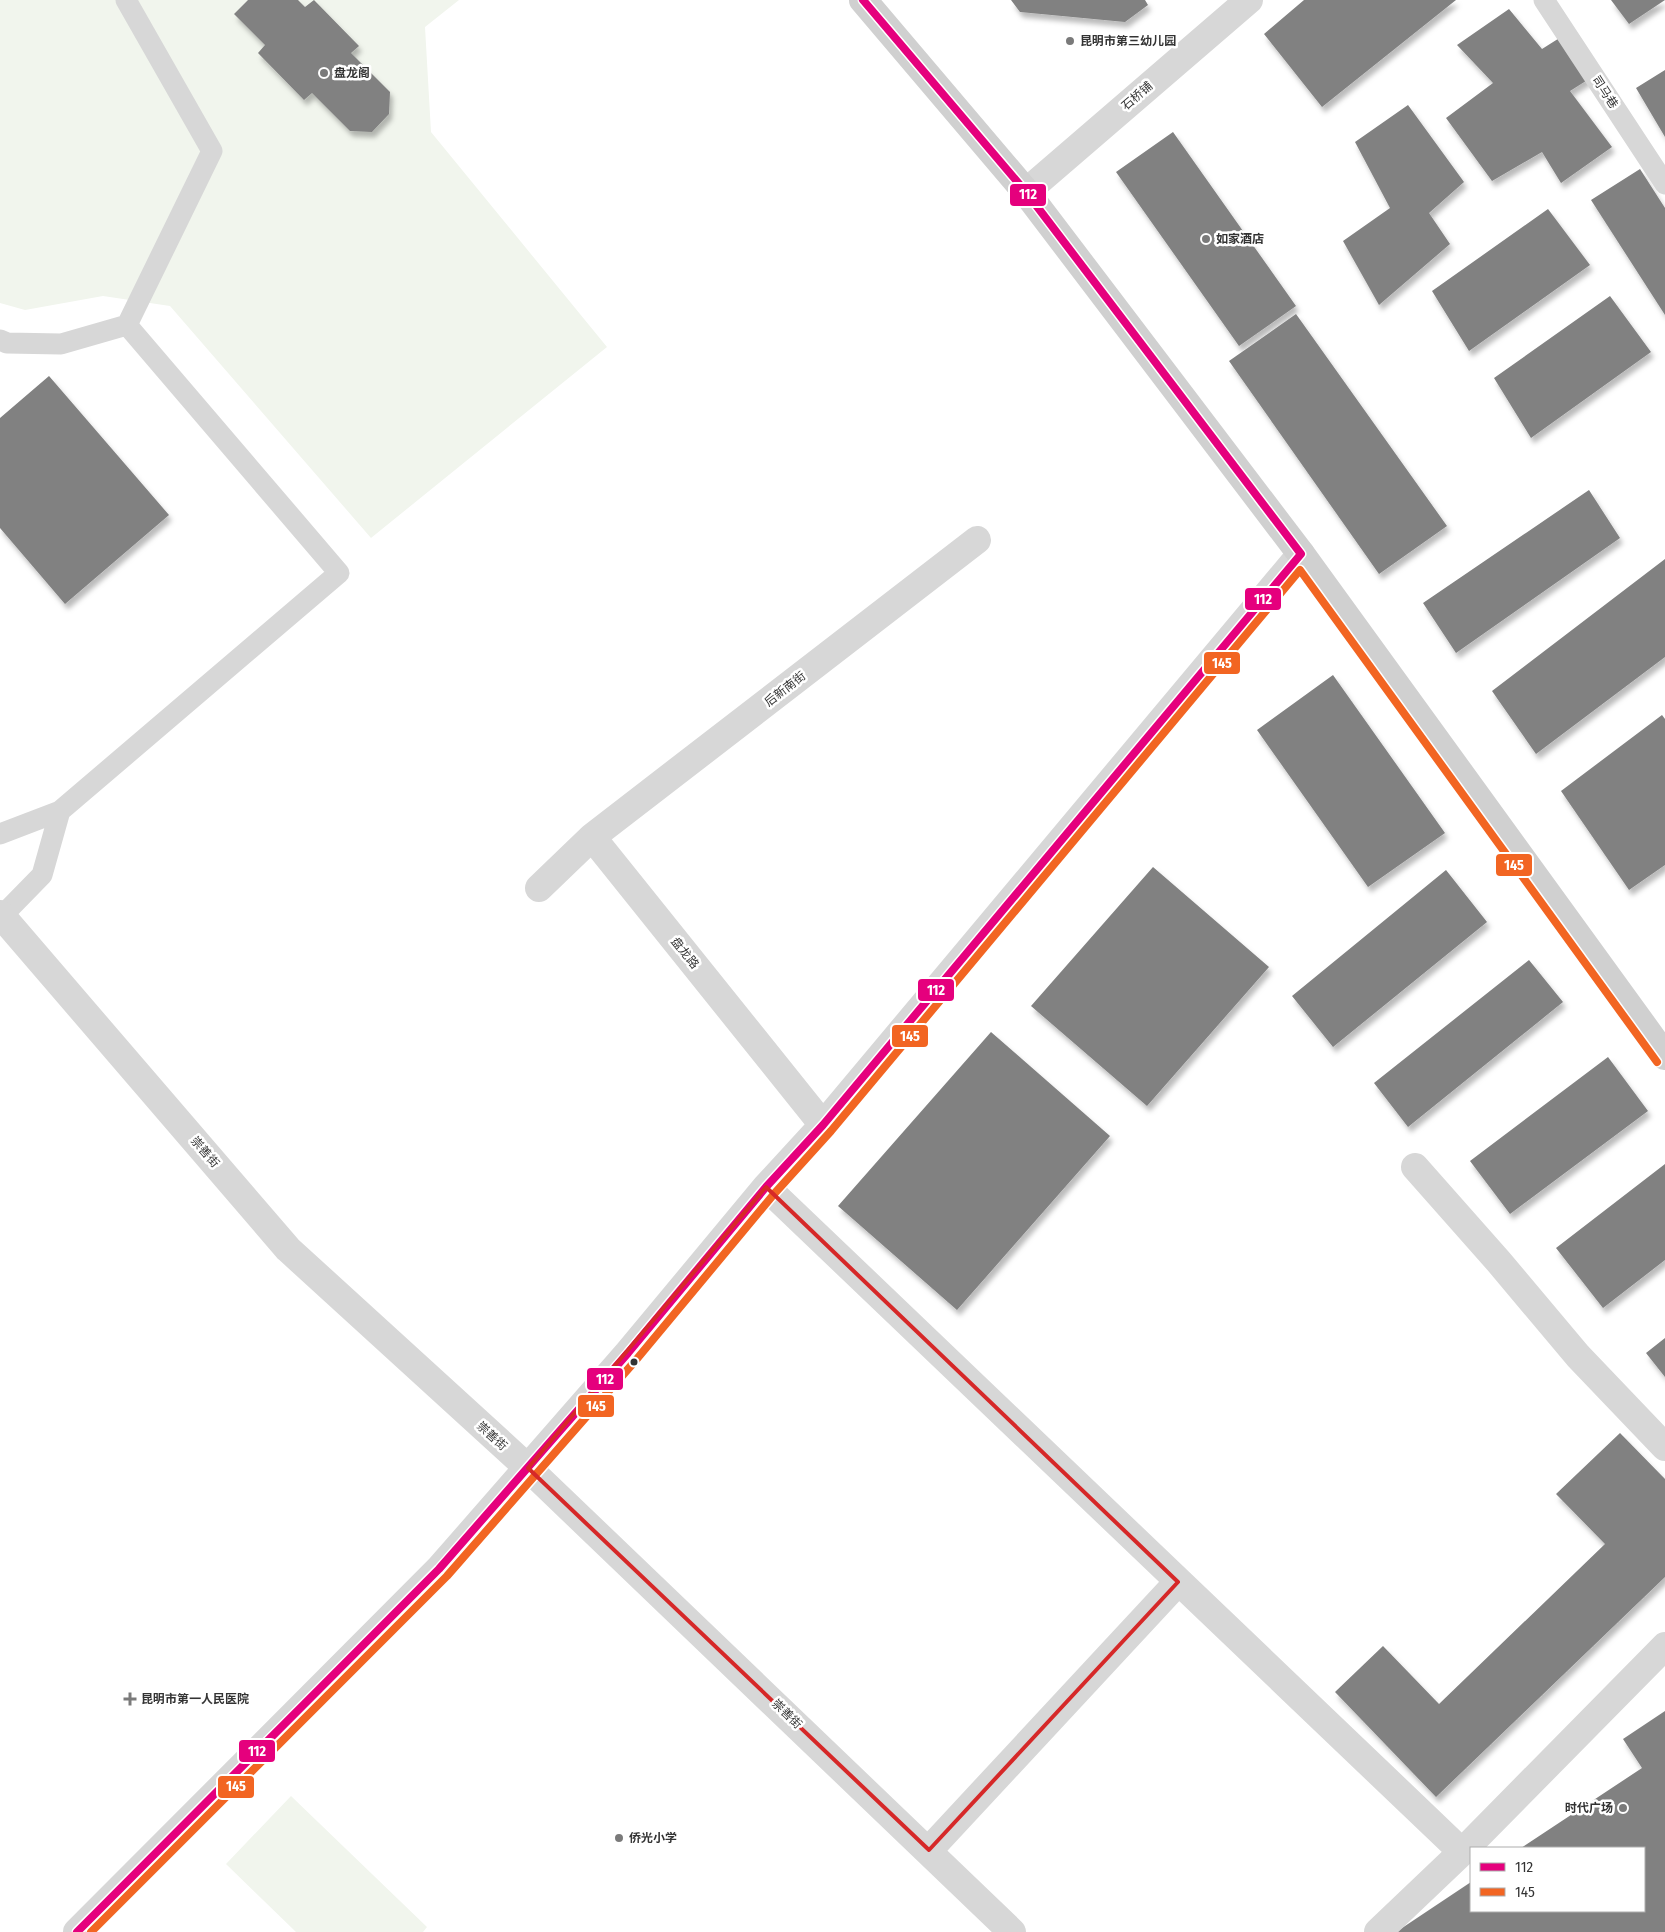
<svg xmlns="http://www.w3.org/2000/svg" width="1665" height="1932" font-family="'Fira Sans Condensed','Noto Sans SC',sans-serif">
<defs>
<filter id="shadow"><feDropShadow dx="3" dy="5.5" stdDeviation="2.5" flood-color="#0004"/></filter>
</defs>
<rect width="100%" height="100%" fill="#fff"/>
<!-- green -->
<path fill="#f1f5ed" d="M0 0H459L425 27 431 132 607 347 371 538 170 306 103 296 25 310 0 303Z
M291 1796 427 1927 423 1932H296L226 1864Z"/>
<!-- building -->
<path fill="#818181" filter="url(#shadow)" d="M248 0H298L305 7 314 0 359 46 351 53 390 92 389 114 372 132 350 131 312 93 304 100 258 53 265 45 234 14Z
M1011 0H1145L1148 5 1125 22 1020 12Z
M1304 0H1456L1322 107 1264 34Z
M1611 0H1665L1629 24Z
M1509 9 1542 49 1561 37 1589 79 1570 91 1612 147 1561 183 1542 152 1492 181 1446 118 1493 83 1457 45Z
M1665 70V137L1636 88Z
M1408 105 1464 182 1429 213 1450 244 1379 305 1343 241 1390 208 1355 142Z
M1173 132 1296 306 1239 346 1116 172Z
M1640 169 1665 208V315L1591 200Z
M1548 209 1590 265 1469 351 1432 291Z
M1610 296 1651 352 1531 438 1494 378Z
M1296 314 1447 526 1379 574 1229 361Z
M49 376 169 515 65 604 0 528V418Z
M1589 490 1620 538 1456 653 1423 603Z
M1665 559V657L1536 754 1492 691Z
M1333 675 1445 833 1368 887 1257 730Z
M1662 715 1665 719V865L1629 890 1561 791Z
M1153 867 1269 967 1147 1106 1031 1006Z
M1446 870 1487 922 1333 1047 1292 996Z
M1529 960 1563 1002 1408 1127 1374 1083Z
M991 1032 1110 1136 957 1310 838 1206Z
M1608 1057 1648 1111 1510 1214 1470 1161Z
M1665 1164V1260L1603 1308 1556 1248Z
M1665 1338V1377L1646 1353Z
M1620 1433 1665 1479V1577L1436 1797 1335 1692 1383 1646 1439 1704 1605 1544 1556 1494Z
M1665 1711V1932H1396L1471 1882V1911H1644V1848H1521L1642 1768 1623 1739Z"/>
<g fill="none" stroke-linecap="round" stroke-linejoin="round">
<!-- lane -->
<path stroke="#d7d7d7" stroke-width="21" d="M1544 0 1665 184
M0 340 7 343 61 344 127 325
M60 811 339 573 127 325 212 151 126 0
M0 834 60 811 42 875 2 916"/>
<!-- street -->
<path stroke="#d7d7d7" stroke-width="28" d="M1026 192 1249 0
M592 837 977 540
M539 888 592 837 823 1125
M0 914 288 1249 528 1468 1012 1932
M1415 1167 1499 1262 1578 1356 1665 1447
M766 1187 1462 1852
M929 1850 1178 1582
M77 1932 439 1569 628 1353 766 1187 823 1125 1301 554
M1378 1932 1462 1852 1665 1646"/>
<!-- secondary -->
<path stroke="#d0d0d0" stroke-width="28" d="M863 0 1026 192 1301 554 1665 1056"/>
<!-- bus-1 casing -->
<g stroke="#fff" stroke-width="11">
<path id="bus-1" d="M77 1932 439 1569 628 1353 766 1187 823 1125 1301 554 1026 192 863 0"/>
</g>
<!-- bus-2 casing -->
<g stroke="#fff" stroke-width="11">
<path id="bus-2" d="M91 1932 447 1576 636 1360 774 1194 831 1131 1300 570 1657 1062"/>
</g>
<!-- bus-1 -->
<use href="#bus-1" stroke="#e5007d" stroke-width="8"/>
<!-- bus-2 -->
<use href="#bus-2" stroke="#f26522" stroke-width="8"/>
</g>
<!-- marked area -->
<path fill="none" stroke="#d62828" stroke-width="4" stroke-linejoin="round" d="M766 1187 1178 1582 929 1850 528 1468Z"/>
<!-- markers -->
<g fill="#7a7a7a" stroke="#fff" stroke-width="2">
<circle cx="1070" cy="41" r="5"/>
<circle cx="324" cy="73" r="5"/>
<circle cx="1206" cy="239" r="5"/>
<path d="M127.5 1691.5h5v5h5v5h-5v5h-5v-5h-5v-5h5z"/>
<circle cx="1623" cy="1808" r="5"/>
<circle cx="619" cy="1838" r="5"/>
</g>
<circle fill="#333" stroke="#fff" stroke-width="2" cx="634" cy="1362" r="4.5"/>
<g text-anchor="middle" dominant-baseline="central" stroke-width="5" stroke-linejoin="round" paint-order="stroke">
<!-- poi labels -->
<g font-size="12" font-weight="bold" fill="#333" stroke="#fff" text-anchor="start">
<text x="1080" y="41">昆明市第三幼儿园</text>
<text x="334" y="73">盘龙阁</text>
<text x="1216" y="239">如家酒店</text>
<text x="141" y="1699">昆明市第一人民医院</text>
<text x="1613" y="1808" text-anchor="end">时代广场</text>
<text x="629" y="1838">侨光小学</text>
</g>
<!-- street labels -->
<g font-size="12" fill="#333" stroke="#fff">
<text transform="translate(1605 92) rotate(57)">司马巷</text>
<text transform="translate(1137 96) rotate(-41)">石桥铺</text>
<text transform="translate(785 689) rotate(-38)">后新南街</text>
<text transform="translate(685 953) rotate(51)">盘龙路</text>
<text transform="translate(205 1152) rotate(49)">崇善街</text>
<text transform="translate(492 1436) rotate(42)">崇善街</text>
<text transform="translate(787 1714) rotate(44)">崇善街</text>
</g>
</g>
<g stroke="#fff" stroke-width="2">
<rect x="1009" y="183" width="38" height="24" rx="5" fill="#e5007d"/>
<rect x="1244" y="587" width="38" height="24" rx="5" fill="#e5007d"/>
<rect x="1203" y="651" width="38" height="24" rx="5" fill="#f26522"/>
<rect x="1495" y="853" width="38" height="24" rx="5" fill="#f26522"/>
<rect x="917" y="978" width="38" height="24" rx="5" fill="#e5007d"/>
<rect x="891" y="1024" width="38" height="24" rx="5" fill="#f26522"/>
<rect x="586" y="1367" width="38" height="24" rx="5" fill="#e5007d"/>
<rect x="577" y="1394" width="38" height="24" rx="5" fill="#f26522"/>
<rect x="238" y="1739" width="38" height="24" rx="5" fill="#e5007d"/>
<rect x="217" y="1775" width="38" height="24" rx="5" fill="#f26522"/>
</g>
<g font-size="14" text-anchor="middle" font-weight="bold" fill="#fff">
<text x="1028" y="199">112</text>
<text x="1263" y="604">112</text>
<text x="1222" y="668">145</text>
<text x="1514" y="870">145</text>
<text x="936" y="995">112</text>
<text x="910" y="1041">145</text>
<text x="605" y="1384">112</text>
<text x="596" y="1411">145</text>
<text x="257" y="1756">112</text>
<text x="236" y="1791">145</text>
</g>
<!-- legend -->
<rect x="1470" y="1847" width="175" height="65" fill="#ffffff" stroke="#adadad"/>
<rect x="1480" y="1863" width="25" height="8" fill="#e5007d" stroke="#adadad"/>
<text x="1515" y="1872" font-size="15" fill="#333333">112</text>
<rect x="1480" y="1888" width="25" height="8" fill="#f26522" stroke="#adadad"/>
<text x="1515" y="1897" font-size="15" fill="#333333">145</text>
</svg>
